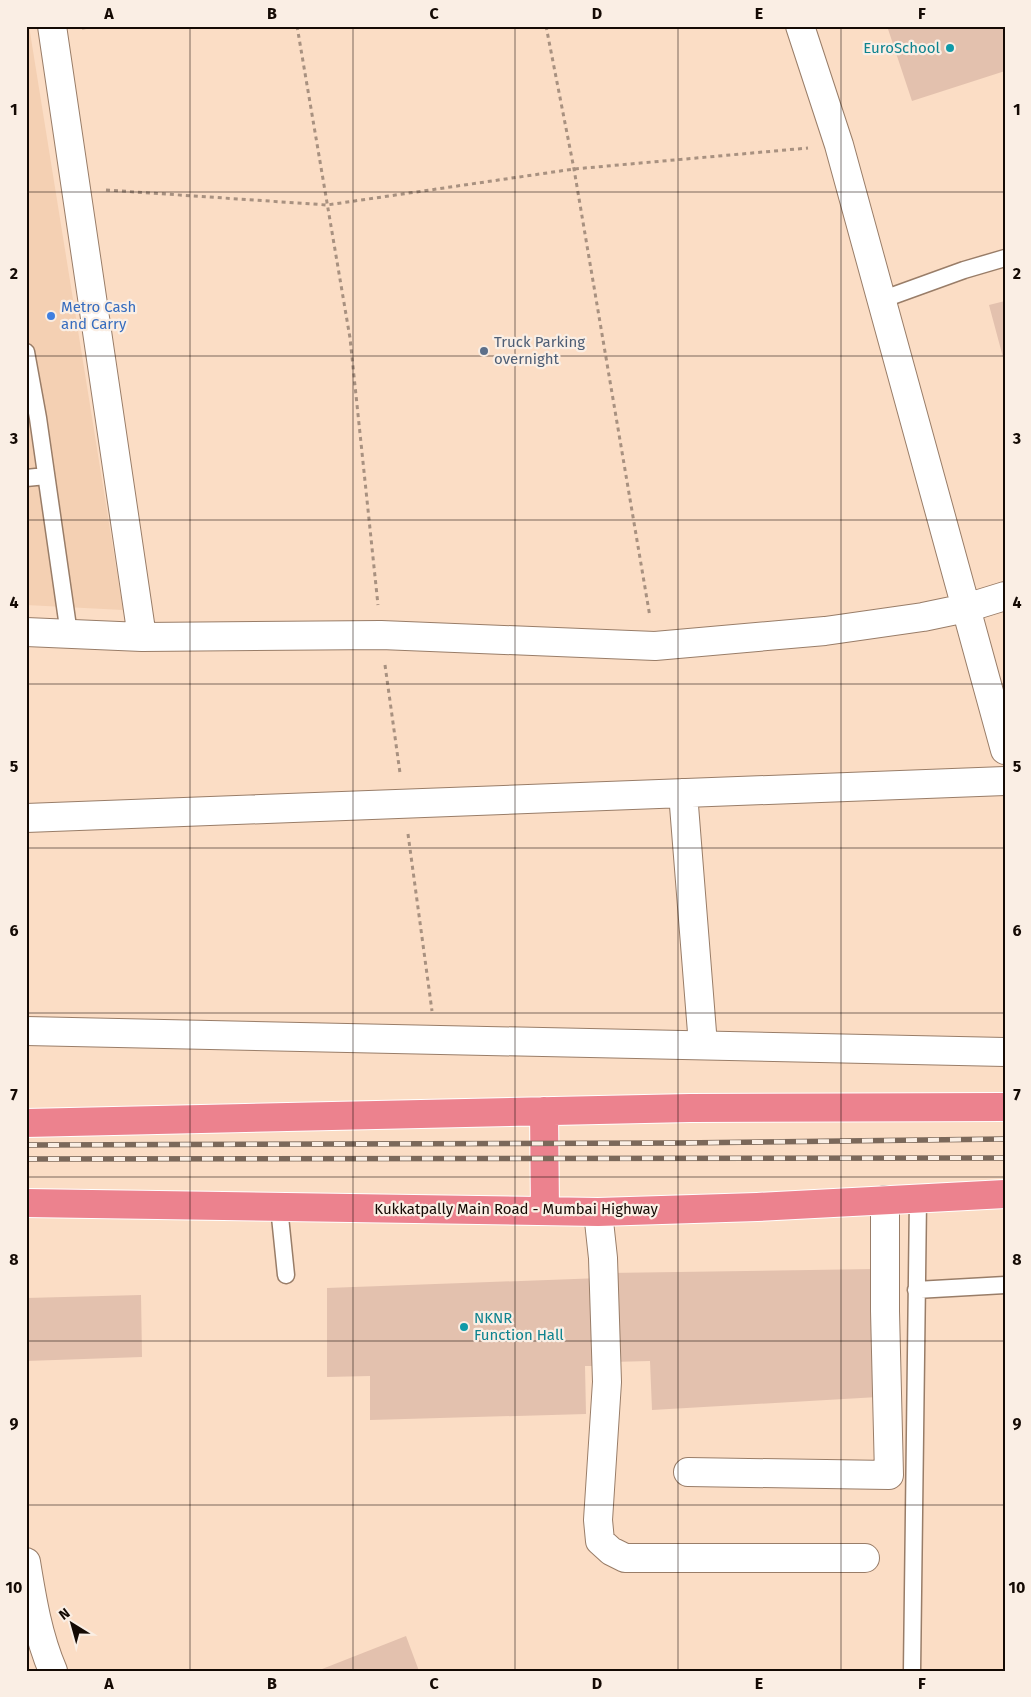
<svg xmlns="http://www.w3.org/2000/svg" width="1031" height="1697" font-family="'Fira Sans',sans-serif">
<rect width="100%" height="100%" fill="#fbddc5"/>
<!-- built -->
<path fill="#f4d0b3" d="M26 26H29L123 610 26 605Z"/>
<!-- building -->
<path fill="#e3c1ae" d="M887 26H1005V71L912 101Z
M1005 301V360L1004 361 989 305Z
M874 1269 878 1397 652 1410 650 1361 611 1362 608 1273Z
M601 1278 602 1366H585L586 1414 370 1420V1376L327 1377V1288Z
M141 1295 142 1357 26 1361V1298Z
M406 1636 419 1671H317Z"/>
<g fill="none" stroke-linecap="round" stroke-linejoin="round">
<!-- service casing -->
<g stroke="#997d68" stroke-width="19">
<path id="service" d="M881 300 964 270 1005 258
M26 352 38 418 69 634
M26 478 46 476
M279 1207 286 1275
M916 1290 1005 1285
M912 1671 918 1199"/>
</g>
<!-- minor casing -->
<g stroke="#997d68" stroke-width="30">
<path id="minor" d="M52 26 142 637 381 635 655 646 825 631 923 617 966 608 1005 596
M800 26 839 145 1005 750
M26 632 142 637
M683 793 703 1045
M26 818 1005 781
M598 1212 603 1258 607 1382 598 1520 600 1541 611 1551 625 1558H865
M688 1472 889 1475 885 1311V1200"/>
</g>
<!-- tertiary casing -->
<g stroke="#997d68" stroke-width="30">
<path id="tertiary" d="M26 1031 1005 1052
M26 1562C32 1599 38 1636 53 1671"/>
</g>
<!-- trunk casing -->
<g stroke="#fff" stroke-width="30">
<path id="trunk" d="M544 1111 545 1211
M26 1123 690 1108 1005 1107
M26 1203 598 1212 757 1207 1005 1194"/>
</g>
<!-- path -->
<path stroke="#a89180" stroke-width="3" stroke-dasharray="4 4" stroke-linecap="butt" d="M297 26 350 338 378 605
M546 26 574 169 650 617
M82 28 98 26
M106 190 327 205 574 169 808 148
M385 665 400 773
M408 834 432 1011"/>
<!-- service -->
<use href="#service" stroke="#fff" stroke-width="16"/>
<!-- minor -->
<use href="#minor" stroke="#fff" stroke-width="28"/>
<!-- tertiary -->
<use href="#tertiary" stroke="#fff" stroke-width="28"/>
<!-- trunk -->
<use href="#trunk" stroke="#ec828e" stroke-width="28"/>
<!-- rail casing -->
<g stroke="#7b685a" stroke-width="5.5">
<path id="rail" d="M26 1145 678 1143 1005 1139
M26 1159 1005 1158"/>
</g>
<!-- rail -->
<use href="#rail" stroke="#faeee4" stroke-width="4" stroke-dasharray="11" stroke-linecap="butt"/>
</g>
<!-- grid -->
<path fill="none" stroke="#140a04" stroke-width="1" stroke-opacity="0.55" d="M190 26V1671M353 26V1671M515 26V1671M678 26V1671M841 26V1671M26 192H1005M26 356H1005M26 520H1005M26 684H1005M26 848H1005M26 1013H1005M26 1177H1005M26 1341H1005M26 1505H1005"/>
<!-- markers -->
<g fill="#0f9aa8" stroke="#faeee4" stroke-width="2">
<circle cx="950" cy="48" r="5"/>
<circle cx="464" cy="1327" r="5"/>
</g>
<circle fill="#3f7fe0" stroke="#faeee4" stroke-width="2" cx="51" cy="316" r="5"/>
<circle fill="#5c6f8a" stroke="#faeee4" stroke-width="2" cx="484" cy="351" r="5"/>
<g text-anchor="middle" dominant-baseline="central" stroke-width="4.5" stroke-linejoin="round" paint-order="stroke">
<!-- culture labels -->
<g font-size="15" fill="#0d838f" stroke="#faeee4" text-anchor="end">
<text x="940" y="48">EuroSchool</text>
<text x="474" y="1318" text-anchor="start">NKNR<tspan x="474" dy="17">Function Hall</tspan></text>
</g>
<!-- shop labels -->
<g font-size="15" fill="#366cbe" stroke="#faeee4" text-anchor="start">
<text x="61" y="307">Metro Cash<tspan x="61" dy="17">and Carry</tspan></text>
</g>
<!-- service labels -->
<g font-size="15" fill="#4e5e75" stroke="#faeee4" text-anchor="start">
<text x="494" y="342">Truck Parking<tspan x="494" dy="17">overnight</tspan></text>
</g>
<!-- street labels -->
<g font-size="15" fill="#140a04" stroke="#faeee4">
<text x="516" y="1209">Kukkatpally Main Road - Mumbai Highway</text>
</g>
</g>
<!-- border -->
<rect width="1031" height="1697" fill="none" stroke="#faeee4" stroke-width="55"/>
<!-- north arrow -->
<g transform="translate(72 1624) rotate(323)" stroke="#faeee4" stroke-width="4" paint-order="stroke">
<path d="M0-4L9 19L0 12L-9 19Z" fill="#140a04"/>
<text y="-8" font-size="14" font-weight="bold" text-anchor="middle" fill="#140a04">N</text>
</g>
<rect x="28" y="28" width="976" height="1642" fill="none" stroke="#140a04" stroke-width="2"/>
<g font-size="16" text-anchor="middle" font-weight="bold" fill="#140a04">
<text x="109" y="19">A</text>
<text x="272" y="19">B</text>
<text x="434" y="19">C</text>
<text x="597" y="19">D</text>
<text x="759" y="19">E</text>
<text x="922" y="19">F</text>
<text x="14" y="115">1</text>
<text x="1017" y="115">1</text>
<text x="14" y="279">2</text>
<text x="1017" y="279">2</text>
<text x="14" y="444">3</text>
<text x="1017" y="444">3</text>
<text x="14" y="608">4</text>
<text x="1017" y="608">4</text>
<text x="14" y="772">5</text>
<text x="1017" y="772">5</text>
<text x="14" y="936">6</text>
<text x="1017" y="936">6</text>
<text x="14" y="1100">7</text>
<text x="1017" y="1100">7</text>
<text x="14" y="1265">8</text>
<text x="1017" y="1265">8</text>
<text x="14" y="1429">9</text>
<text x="1017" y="1429">9</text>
<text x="14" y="1593">10</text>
<text x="1017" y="1593">10</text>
<text x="109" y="1689">A</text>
<text x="272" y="1689">B</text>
<text x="434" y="1689">C</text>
<text x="597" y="1689">D</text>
<text x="759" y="1689">E</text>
<text x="922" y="1689">F</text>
</g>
</svg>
